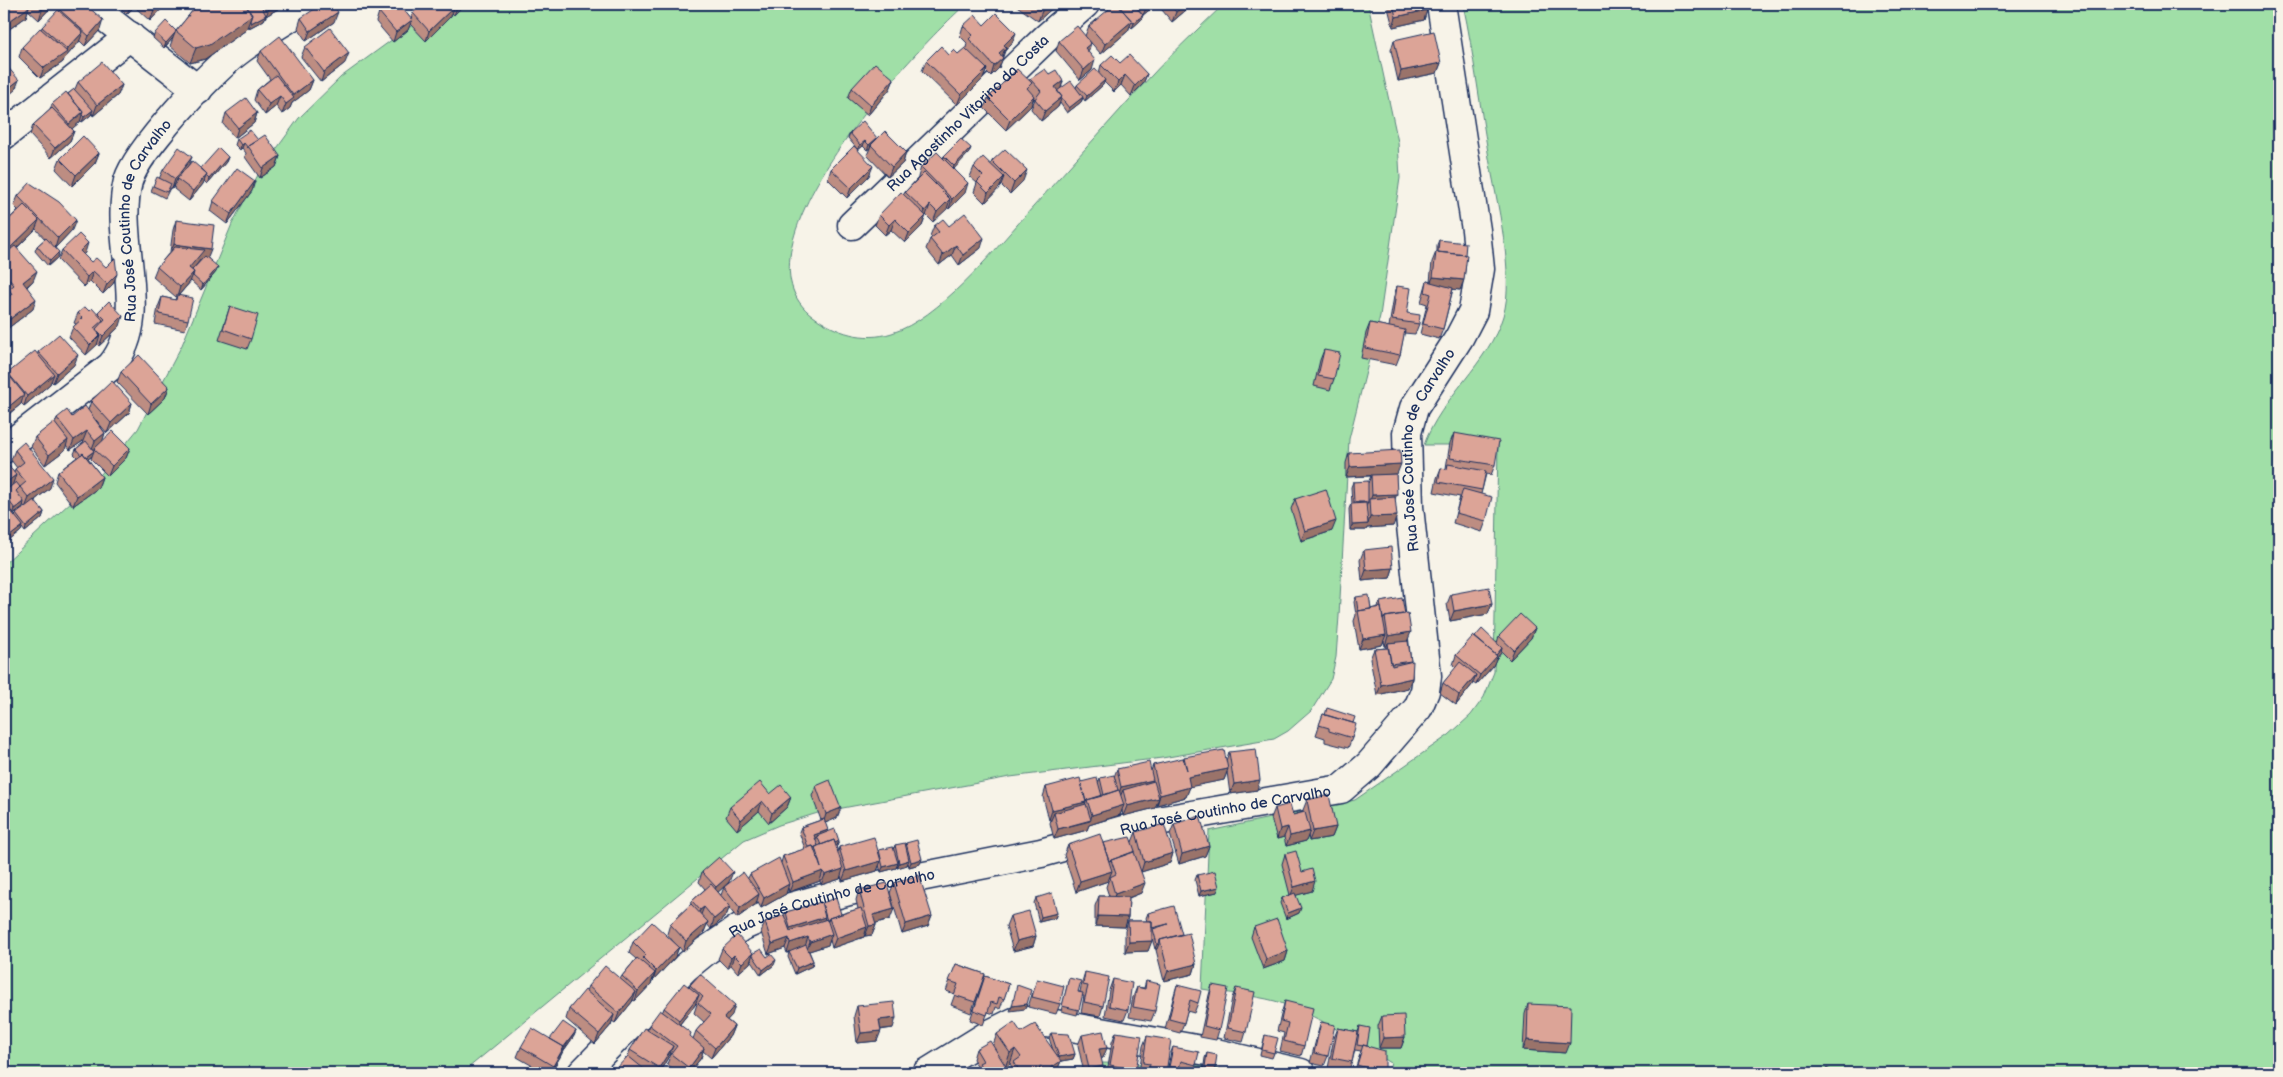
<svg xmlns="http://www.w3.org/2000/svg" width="2283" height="1077" font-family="'Balsamiq Sans',sans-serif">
<rect width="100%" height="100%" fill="#f7f3e8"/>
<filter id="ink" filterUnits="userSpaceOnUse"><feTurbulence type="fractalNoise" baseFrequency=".02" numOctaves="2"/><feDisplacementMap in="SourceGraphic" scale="10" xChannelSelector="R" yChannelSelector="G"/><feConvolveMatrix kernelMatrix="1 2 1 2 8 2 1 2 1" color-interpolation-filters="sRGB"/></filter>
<g filter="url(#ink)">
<!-- green -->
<path fill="#a0dfa7" stroke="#5e8782" d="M441 4H966C915 50 723 250 813 316 836 333 864 342 892 333 938 319 993 252 1025 216 1063 174 1100 132 1138 90 1165 60 1195 32 1224 4H1368L1398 142 1400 178 1380 316 1349 439 1339 616 1336 657 1331 679 1311 711 1288 731 1274 739 1162 758 1010 777 821 812 779 825 744 840 462 1073H4V564L101 474 138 429 182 345 232 224 259 173 299 118 341 77Z
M1463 4H2279V1073H1388L1391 1063C1354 1040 1317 1014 1275 1001 1252 995 1226 993 1202 989L1209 831 1355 800 1449 735 1471 715 1484 697 1494 672 1498 445H1424C1441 397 1489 363 1503 316 1516 276 1496 199 1489 158 1480 107 1474 55 1463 4Z
M1103 1063 1223 1066 1253 1073H1070L1090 1065Z"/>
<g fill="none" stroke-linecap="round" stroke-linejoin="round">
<!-- minor casing -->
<g stroke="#1b2f5e" stroke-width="31">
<g id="minor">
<path d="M88 4 198 90"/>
<path d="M4 135 130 36"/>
<path id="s1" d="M852 225 1046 38 1085 4"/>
<path id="s2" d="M4 449 111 366C153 316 113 241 128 181 137 150 213 69 241 49 263 33 288 19 311 4"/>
<path id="s3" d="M582 1073 686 967 707 950 741 927 780 910 849 891 1041 853 1152 822 1341 789 1369 765 1418 708 1425 691 1427 676 1409 507 1407 433 1414 408 1459 338 1473 311 1480 269 1476 230 1441 4"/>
<path d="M927 1073 990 1034 1014 1022 1029 1021 1055 1024 1207 1051 1301 1073"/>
</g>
</g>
<!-- minor -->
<use href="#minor" stroke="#f7f3e8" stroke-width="28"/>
</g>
<!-- wall -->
<path fill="#bd8d82" stroke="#1b2f5e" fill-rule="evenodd" d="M4 4H54L39 20 28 10 26 17 4 33Z
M116 4H137L127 14Z
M137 4H166L150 21 136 8Z
M198 4H286L266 16 264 20 249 28 248 26 246 30 205 59 190 63 170 46 173 38 164 48 153 38 155 33 176 31Z
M387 4H399L411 19 413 13 422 4H463L462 7 454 15 452 13 451 16 426 41 410 24 408 30 393 42 376 22 379 12 388 4Z
M1014 4H1057L1038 21Z
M1134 4H1154L1153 7 1143 15 1141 20 1132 28 1130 26 1128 31 1101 54 1085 36 1089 26 1118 5Z
M1157 4H1193L1172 22Z
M1387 4H1426L1427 10 1424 20 1393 27Z
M60 10 100 30 85 46 80 41 64 59 63 62 40 78 19 57 22 47 41 29 42 27Z
M301 18 334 22 306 41 298 28Z
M984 25 1012 43 1005 51 999 68 991 76 986 71 983 79 957 105 922 71 926 61 949 55 958 54 966 48 967 43 960 36 963 26Z
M1394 40 1441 63 1437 73 1398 81 1391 50Z
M1059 41 1088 51 1092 70 1080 80 1056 51Z
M305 47 345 63 321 82 301 57Z
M261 51 313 80 309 90 292 103 290 108 282 114 276 106 265 115 254 100 257 90 270 79 257 61Z
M1120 63 1147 74 1143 84 1131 96 1121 85 1114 92 1104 82 1103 85 1085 101 1083 98 1081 102 1067 113 1060 103 1058 107 1041 121 1031 109 1035 99 1034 98 1031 106 1006 130 984 108 988 98 1029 81 1030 79 1049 74 1063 81 1061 88H1076L1077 85 1099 73 1101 65Z
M894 79 890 89 868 115 848 98 852 88Z
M78 82 122 85 118 95 93 116 92 113 91 115 82 122 80 120V122L71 129 74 131 70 141 51 158 30 135 33 125 50 110 52 104 75 89Z
M226 113H257L254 123 235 138 223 124Z
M850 133 877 138 906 152 903 163 888 177 867 155 870 148 867 150 863 146 858 150 848 138Z
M237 139 280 156 276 167 260 178 245 157 246 153 242 148 240 150 235 145Z
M99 153 95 163 72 186 56 169 60 159Z
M969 153 954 168 965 193 949 209 947 207 933 222 926 215 922 226 905 243 891 230 885 235 875 225 879 215 904 194 905 192 918 178V177L921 167 944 158V156Z
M228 157 226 162 207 184 204 181 203 184 189 201 174 189 175 184 172 189 170 188 165 198 151 191 153 186 159 179 163 170 189 165 201 168Z
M992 161 1023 181 1010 194 1001 185 1000 187 985 203 974 192 977 183 970 177 974 167 991 164Z
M831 169 869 176 847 198 828 179Z
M252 191 227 224 210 211 213 201Z
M18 196 72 230 55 248 58 257 48 266 35 251 37 246 45 239 36 229 17 248 33 281 27 287 33 309 7 329 4 325V294L6 296 8 292 4 287V224L18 210 14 206Z
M176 220 208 258 216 272 201 290 191 281 179 295 188 320 185 330 155 324 158 307 162 297 175 300 176 297 153 277 157 267 170 252 173 230ZM201 259H202L192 270Z
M934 226H949L981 248 959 265 952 255 939 265 926 249 930 239 932 238 930 236Z
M1439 240 1460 290 1453 289 1443 329 1439 339 1420 334 1427 304 1421 302 1427 281 1430 282 1432 262 1436 252H1437V245Z
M62 250 85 253 83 254 113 284 103 294 90 281 84 287 58 260Z
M1397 286 1407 313 1419 324 1415 334 1404 333 1400 355 1396 365 1361 358 1366 333 1370 323 1389 327 1394 296Z
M230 306 251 339 247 349 219 340Z
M89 311 97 314 98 312 120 326 99 346 97 344 86 355 69 337 73 327 76 324 74 323 78 313Z
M1324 350 1334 379 1330 390 1314 386 1320 360Z
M38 352 74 365 53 383 51 381 50 384 24 406 21 403V404L4 418V374L5 375 8 374V373L38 354Z
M121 372 169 387 165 398 148 414 117 382Z
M91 401 132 403 129 413 107 433 96 420 105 433 102 441 130 448 126 458 108 476 91 459 92 456 88 459 102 477 98 488 73 506 55 482 58 472 77 457 74 454 76 449 84 442 83 441 70 450 66 445 65 450 45 465 31 447 35 437 55 423 57 418 72 417 88 410Z
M1454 433 1495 465 1491 475 1486 474 1481 494 1486 521 1482 532 1453 523 1460 497 1434 492 1437 478 1441 468 1446 469V468L1450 443Z
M15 450 50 488 35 500 44 512 42 518 25 532 22 528 21 531 9 541 5 536 11 511 4 502V460L14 473 15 469 17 468 11 460ZM23 505 25 507 16 514 15 517 14 514 23 507Z
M1349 453 1397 474 1396 475 1395 497 1393 526 1367 528 1366 530H1350L1349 509 1351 504H1352L1351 487 1353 482 1368 483 1371 476 1346 477V463Z
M1295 499 1332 531 1301 541 1291 509Z
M1364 550 1393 568 1390 578 1362 581 1360 560Z
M1451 594 1492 604 1488 614 1450 621 1447 604Z
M1356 597 1371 609 1378 607 1380 602 1408 641V688L1377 695 1370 659 1374 649 1387 648V646H1385L1384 641 1382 645 1359 649 1354 621 1356 615 1354 602Z
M1535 628 1531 638 1510 660 1501 651V653L1496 659 1493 666 1476 685 1473 683 1472 685 1456 705 1440 693 1443 683 1456 668 1453 665 1456 655 1475 637 1497 643 1499 636Z
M1323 714 1353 723 1352 738 1348 748 1325 742V738L1316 735Z
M1229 752 1257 790 1230 794 1227 772 1224 780 1190 786 1186 797 1157 805 1156 804 1155 808 1123 816 1122 810 1120 815 1089 825 1087 830 1054 839 1050 823 1051 820H1049L1043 797 1046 787 1081 782 1098 783 1100 778 1114 777 1117 769 1151 771 1153 765 1183 760 1184 757 1226 761Z
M816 786 837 818 825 823 827 832 839 841 837 846H836L838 852 839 847 878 852 879 850 894 848 895 845 905 844 906 843 920 864 909 867 908 863 907 865 897 868V866L896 868 881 872 879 865 877 871 842 881 841 876 840 879 821 885 820 881 789 892 788 888 786 894 761 908 757 901 756 904 737 918 729 908 726 916 711 929 707 924 704 932 683 952 679 947 675 957 653 981 652 980 651 984 635 1001 633 1000 632 1002 615 1023 612 1021 611 1025 595 1044 566 1019 569 1009 586 991 588 986 620 979 622 976 636 959 629 953 633 942 677 946 667 934 670 924 690 905 692 901 705 889 699 882 702 872 729 882 718 892 721 895 724 887 748 878 750 874 781 863 783 856 805 849 799 832 801 827 821 820 812 796Z
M770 794 791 797 787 807 769 823 759 811 737 830 726 817 730 807Z
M1307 800 1336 827 1332 837 1309 841 1308 835 1306 841 1286 846 1284 837 1277 839 1271 818 1275 808 1293 815 1303 812V810Z
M1174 824 1209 846 1205 856 1179 864 1170 834Z
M1136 832 1173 853 1170 863 1141 872V893L1129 898 1128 917 1125 927 1095 926V906L1099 896H1109L1106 887 1108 881 1076 892 1064 855 1068 845 1132 842Z
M1285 854 1302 872 1312 891 1296 895 1299 913 1286 919 1280 903 1282 898 1290 895 1282 864Z
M1197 875 1217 892 1199 896 1195 880Z
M894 883 932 916 928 926 902 934 890 893Z
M859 890 890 919 876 923V925L872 935 865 936V935L864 937 832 948 830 940 828 945 809 951 813 961 812 966 795 974 788 957 789 952 787 953 785 948 768 954 761 932 765 922 784 915 786 912 821 904 822 903 841 914 858 909 856 900Z
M1036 898 1057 913 1055 918 1039 922 1034 903Z
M1148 913 1182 934 1196 964 1193 974 1164 981 1156 950 1157 949H1155L1152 938 1148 951 1125 952V931L1128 921H1147L1146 918Z
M1010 916 1036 936 1033 946 1013 951 1006 926Z
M1254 927 1288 951 1285 961 1263 969 1251 937Z
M722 949 767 957 774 965 761 975 751 960 750 963 738 973 731 965 727 968 718 959Z
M956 964 985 974 971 1013 951 1005 955 994 946 991Z
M1085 972 1103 1006 1100 1016 1081 1013 1084 996H1082L1077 1015 1061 1011 1069 978 1078 992H1080L1082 982Z
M985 976 1009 984 1000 1009 996 1007 994 1014 988 1012 983 1025 970 1020Z
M1037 979 1060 1004 1056 1014 1028 1007Z
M1113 979 1128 1010 1124 1020 1105 1016 1109 990Z
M1146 981 1155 1011 1151 1021 1129 1017 1133 997 1137 987 1144 988Z
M690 985 732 1015 727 1020 734 1026 730 1036 711 1058 703 1051 701 1058 689 1073H679L667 1064 671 1054H670L659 1073H647L643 1071 628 1056 630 1050 647 1030 649 1025 663 1011 664 1008 689 988ZM696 1003 697 1004 694 1013 704 1022 696 1031 693 1039 690 1037 680 1024 695 1005Z
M1177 985 1198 1003 1194 1013 1187 1011 1184 1023 1180 1033 1165 1029 1174 995Z
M1212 985 1219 1030 1216 1040 1200 1037 1209 995Z
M1236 988 1246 1032 1243 1042 1224 1038 1232 998Z
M1285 1001 1304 1046 1301 1056 1280 1051 1284 1033 1277 1031 1282 1011Z
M1528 1004 1566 1053 1523 1050 1525 1014Z
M857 1006 893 1028 880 1030 877 1041 857 1043 854 1016Z
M1382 1016 1405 1037 1401 1048H1379L1378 1026Z
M1321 1022 1328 1056 1324 1066 1310 1063 1318 1032Z
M1360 1026 1367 1046 1385 1073H1354L1361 1051 1355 1050 1352 1062 1348 1072 1328 1068 1334 1038 1338 1028 1358 1032Z
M576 1031 574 1036 562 1053 560 1057 551 1073H545L517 1057 521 1047Z
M1021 1032 1053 1050 1049 1038 1051 1033 1075 1054 1073 1059 1061 1061 1056 1073H975L978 1067 973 1059 976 1049 993 1045 997 1034ZM1010 1064 1012 1067 1010 1073 1006 1067Z
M1116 1032 1136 1070 1135 1073H1107L1112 1042Z
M1082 1035 1103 1058H1101L1100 1073H1084L1078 1045Z
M1265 1035 1274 1053 1272 1058 1260 1055Z
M1147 1036 1166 1073H1139L1143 1046Z
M1173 1047 1196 1065 1195 1070 1180 1067 1177 1073 1167 1072 1171 1052Z
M1207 1053 1215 1068 1213 1073 1203 1072 1205 1058Z"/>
<!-- shaded-wall -->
<path fill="#9a736a" stroke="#1b2f5e" d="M48 4H54L39 20 42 10Z
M131 4H137L127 14Z
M160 4H166L150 21 154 11Z
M245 4H256L244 11Z
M274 4H286L266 16 270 6Z
M462 4H463L462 7 454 15 456 10Z
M1050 4H1057L1038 21 1042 11Z
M1148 4H1154L1153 7 1143 15Z
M1185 4H1193L1172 22 1176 12Z
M455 6 451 16 426 41 429 31Z
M29 7 26 17 4 33V25Z
M1427 10 1424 20 1393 27 1396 17Z
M338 12 334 22 306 41 310 31Z
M252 15 246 30 205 59 190 63 196 48Z
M266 15 264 20 249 28 251 23Z
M1143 15 1141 20 1132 28 1134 23Z
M103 20 100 30 85 46 89 36Z
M412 20 408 30 393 42 396 32Z
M1132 21 1128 31 1101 54 1105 44Z
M83 32 79 42 64 59 63 62 40 78 44 68 66 52 67 49Z
M175 33 173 38 164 48 166 43Z
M1016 33 1012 43 1004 51 1002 57 999 53 1004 45Z
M1091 43 1088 53 1085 48Z
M349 53 345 63 321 82 324 72Z
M1003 58 999 68 991 76 994 66Z
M1095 60 1092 70 1080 80 1084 70Z
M1441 63 1437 73 1398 81 1401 71Z
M987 69 983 79 957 105 961 95Z
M1147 74 1143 84 1131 96 1135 86Z
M1125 75 1121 85 1114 92 1118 82Z
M894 79 890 89 868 115 871 105Z
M19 80 15 90 4 99V92Z
M313 80 309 90 292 103 290 108 282 114 286 104 291 100 293 95Z
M1105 80 1103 85 1085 101 1087 96Z
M1063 81 1060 91 1057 93 1055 87Z
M122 85 118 95 93 116 97 105Z
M280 96 276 106 265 115 269 104Z
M1034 96 1031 106 1006 130 1010 120Z
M1062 97 1058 107 1041 121 1045 111Z
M1083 97 1081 102 1067 113 1069 108Z
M93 110 91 115 82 122 84 117Z
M83 112 80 122 66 134 69 124Z
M257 113 254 123 235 138 238 128Z
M74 131 70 141 51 158 55 148Z
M877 138 871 145 870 148 867 150 869 145Z
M865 141 863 146 858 150 860 145Z
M244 143 242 148 240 150 241 145Z
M971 148 969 153 952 171 954 166Z
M906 152 903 163 888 177 892 167Z
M99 153 95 163 72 186 76 175Z
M280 156 276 167 260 178 263 168Z
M192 157 188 167 177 179 175 184 172 189 175 179Z
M228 157 226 162 207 184 209 179Z
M873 166 869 176 847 198 851 188Z
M1027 170 1023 181 1010 194 1014 183Z
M207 174 203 184 189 201 193 191Z
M1004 177 1000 187 985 203 988 193Z
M255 181 252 191 227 224 231 214Z
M968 183 965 193 949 209 952 199Z
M950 199 947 209 933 222 937 212Z
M930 205 922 226 905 243 909 233 921 220 925 211Z
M895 219 891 230 885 235 889 225Z
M39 220 35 230 6 258 10 248Z
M76 220 72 230 55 248 58 238Z
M984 238 981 248 959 265 963 255Z
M88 243 85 253 76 261 80 251Z
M174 244 211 249 207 259H201L186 278 170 254Z
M956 245 952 255 939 265 943 255Z
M59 252 58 257 48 266 50 261Z
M218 267 216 272 201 290 203 285Z
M37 271 33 281 20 292 23 282Z
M93 271 90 281 84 287 87 277Z
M194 272 190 282 177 297 180 287Z
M117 274 113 284 103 294 107 284Z
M1433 277 1464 280 1460 290 1429 287Z
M36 299 33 309 7 329 10 319Z
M123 316 120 326 99 346 103 336Z
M100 335 97 345 86 355 90 345Z
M78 355 74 365 53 383 57 373Z
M54 374 50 384 24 406 27 396Z
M169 387 165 398 148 414 151 404Z
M24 394 21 404 4 418 6 409Z
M132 403 129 413 107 433 111 423Z
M87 431 83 441 70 450 74 440Z
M105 433 102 443 91 451 95 441Z
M68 440 65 450 45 465 49 455Z
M130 448 126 458 108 476 112 466Z
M94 451 92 456 82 464 84 459Z
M1401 464 1397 474 1346 477 1350 467Z
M16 475 12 486 4 492V484Z
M102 477 98 488 73 506 77 496Z
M53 478 50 488 25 508 29 498Z
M1397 494 1393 504 1369 503 1372 495Z
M24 502 23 507 13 514 15 509Z
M1354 502H1368L1366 507H1352Z
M44 512 42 518 25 532 26 527Z
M1397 516 1393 526 1367 528 1366 530H1350L1352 525 1368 524 1370 517Z
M1336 521 1332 531 1301 541 1305 531Z
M23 526 21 531 9 541 10 536Z
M1393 568 1390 578 1362 581 1366 570Z
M1492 604 1488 614 1450 621 1454 611Z
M1535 628 1531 638 1510 660 1514 650Z
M1411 632 1407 642 1388 643 1387 646H1385L1388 636Z
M1386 635 1382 645 1359 649 1363 639Z
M1502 648 1501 653 1496 659 1493 666 1476 685 1480 675Z
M1476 675 1472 685 1456 705 1459 695Z
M1412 678 1408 688 1377 695 1381 685Z
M1228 769 1224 780 1184 788 1188 777Z
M1153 780 1149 790H1123L1120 797H1118L1121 787Z
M1260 780 1257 790 1230 794 1234 784Z
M1190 787 1186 797 1157 805 1160 795Z
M791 797 787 807 769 823 772 813Z
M1159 798 1155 808 1123 816 1127 806Z
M762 801 759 811 737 830 741 820Z
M1086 802 1082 812 1054 813 1051 820H1049L1052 810Z
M1124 805 1120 815 1089 825 1087 830 1054 839 1058 829 1090 821 1092 815Z
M841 808 837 818 823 824 826 814Z
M1288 827 1284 837 1277 839 1280 829Z
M1336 827 1332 837 1309 841 1313 831Z
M828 830 826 835 817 836V838L812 840 814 835Z
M1310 831 1306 841 1286 846 1290 836Z
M839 841 837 846 820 852 822 847Z
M1209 846 1205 856 1179 864 1182 854Z
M1173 853 1170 863 1141 872 1144 862Z
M922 859 920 864 909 867 911 862Z
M909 860 907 865 897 868 899 863Z
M881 861 877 871 842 881 846 871Z
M898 863 896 868 881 872 883 867Z
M843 869 840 879 821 885 825 875Z
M823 871 820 881 789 892 793 882Z
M1112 871 1108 881 1076 892 1080 881Z
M733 872 729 882 713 897 716 887Z
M1315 881 1312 891 1290 897 1294 887Z
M1145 883 1141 893 1112 904 1115 894Z
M789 884 786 894 761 908 764 898Z
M1219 887 1217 892 1199 896 1201 891Z
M759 894 756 904 737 918 740 908Z
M730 906 726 916 711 929 714 919Z
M704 907 700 917 696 921 700 910Z
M1301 908 1299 913 1286 919 1288 913Z
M894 909 890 919 870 925 873 915Z
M1057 913 1055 918 1039 922 1041 917Z
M932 916 928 926 902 934 906 924Z
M1098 916 1128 917 1125 927 1095 926Z
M825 917 822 928 787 938 790 928Z
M708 922 704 932 683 952 686 941Z
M876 925 872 935 865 936 869 926Z
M867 927 864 937 832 948 836 938Z
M832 934 828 945 806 952 810 942Z
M1036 936 1033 946 1013 951 1017 941Z
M808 937 805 947 787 953 790 943Z
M789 938 785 948 768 954 772 944Z
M1152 941 1148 951 1125 952 1129 942Z
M1157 944H1159L1157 949H1155Z
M679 947 675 957 653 981 656 971Z
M1288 951 1285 961 1263 969 1266 959Z
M753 953 750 963 738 973 742 963Z
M734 955 731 965 727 968 731 958Z
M776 960 774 965 761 975 763 970Z
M813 961 812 966 795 974 797 968Z
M1196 964 1193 974 1164 981 1168 971Z
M655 973 651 984 635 1001 638 991Z
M636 992 632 1002 615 1023 619 1013Z
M699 995 695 1005 675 1030 679 1020Z
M1027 1004 1025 1009 1010 1011 1012 1006Z
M735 1005 732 1015 720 1028 724 1018Z
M614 1015 611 1025 595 1044 599 1034Z
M896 1018 893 1028 876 1030 879 1020Z
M734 1026 730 1036 711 1058 715 1048Z
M576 1031 574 1036 562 1053 560 1057 550 1073 553 1066 564 1048Z
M881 1031 877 1041 857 1043 861 1033Z
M1405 1037 1401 1048H1379L1383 1038Z
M1527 1040 1570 1043 1566 1053 1523 1050Z
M673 1046 669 1056 659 1073H657L659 1068Z
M704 1048 701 1058 689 1073H687L689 1068Z
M1107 1048 1103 1058 1096 1059 1099 1049Z
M1015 1049 1010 1064 1005 1068 1010 1053Z
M1075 1054 1073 1059 1061 1061 1056 1073H1044L1057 1062 1059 1057Z
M1041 1066 1038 1073H1030Z
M1103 1066 1100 1073H1088L1089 1069Z"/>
<!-- building -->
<path fill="#dca497" stroke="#1b2f5e" d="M4 4H25L29 7 4 25Z
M36 4H48L42 10Z
M65 4H85L103 20 89 36 60 10Z
M146 4H160L154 11Z
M198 4H245L252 15 210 44 196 48 176 31Z
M253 4H260L266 15 251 23 250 21 252 15 247 7Z
M322 4H332L338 12 310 31 301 18Z
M388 4H399L412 20 396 32 379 12Z
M422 4H453L455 6 429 31 413 13Z
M453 4H462L456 10 454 8 455 6Z
M1031 4H1050L1042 11Z
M1115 4H1117L1132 21 1105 44 1089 26Z
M1120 4H1133L1143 15 1134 23 1118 5Z
M1169 4H1185L1176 12Z
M1393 4H1426L1427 10 1396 17Z
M58 10 83 32 67 49 42 27Z
M996 13 1016 33 1004 45 1006 47 999 53 1003 58 994 66 969 39 973 35 963 26 975 15 984 25Z
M166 21 176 31 175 33 166 43 155 33Z
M1077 26 1091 43 1085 48 1095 60 1084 70 1059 41Z
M40 28 67 52 44 68 22 47Z
M330 28 349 53 324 72 305 47Z
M1434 31 1441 63 1401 71 1394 40Z
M280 36 313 80 293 95 261 51Z
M941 46 949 55 954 50 958 54 965 48 987 69 961 95 926 61Z
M1112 55 1120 63 1129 55 1147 74 1135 86 1125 75 1118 82 1101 65Z
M102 62 122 85 97 105 78 82Z
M875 63 894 79 871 105 852 88Z
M5 64 19 80 4 92V65Z
M1017 69 1032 83 1027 88 1034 96 1010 120 988 98Z
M1045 69 1049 74 1056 70 1063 81 1055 87 1062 97 1045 111 1035 99 1041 91 1030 79Z
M1095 69 1105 80 1087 96 1077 85Z
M276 75 294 98 286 104 280 96 269 104 257 90Z
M1071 81 1083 97 1069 108 1061 98 1062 97 1057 91Z
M74 89 93 110 84 117 82 115 83 112 68 94Z
M66 92 83 112 69 124 52 104Z
M246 98 257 113 238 128 226 113Z
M52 108 74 131 55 148 33 125Z
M863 121 877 138 869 145 865 141 860 145 850 133Z
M250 130 258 140 248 146V148L244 143 241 145 237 139Z
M885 131 906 152 892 167 871 145Z
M265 135 280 156 263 168 248 146Z
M83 136 99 153 76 175 60 159Z
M961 139 971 148 954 166 944 156Z
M854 146 873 166 851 188 831 169Z
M179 147 192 157 175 179 163 170Z
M219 148 228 157 209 179 206 176 207 174 201 168Z
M1005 149 1027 170 1014 183 992 161Z
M937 152 968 183 952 199 921 167Z
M983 157 1004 177 988 193 977 182 983 176 974 167Z
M192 161 207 174 193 191 177 179Z
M237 168 255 181 231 214 213 201Z
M924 173 950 199 937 212 930 205 925 211 905 192Z
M157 177 171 184 167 192 153 186Z
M30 183 59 202 76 220 58 238 18 196Z
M901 192 926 216 909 233 895 219 889 225 879 215Z
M24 205 39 220 10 248 4 241V224Z
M965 213 984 238 963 255 956 245 943 255 930 239 939 232 934 226 943 219 949 226Z
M176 220 214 225 211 249 174 244Z
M79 234 88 243 80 251 91 262 96 258 106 267 115 258 117 274 107 284 93 271 87 277 62 250Z
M46 238 59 252 50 261 37 246Z
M1439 240 1466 243 1465 255 1438 252Z
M5 245 10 250 15 246 37 271 23 282 36 299 10 319 4 311V294L7 298 12 294 9 289 14 285 4 273V246Z
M175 247 204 250 189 268 194 272 180 287 157 267Z
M1436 252 1467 255 1464 280 1433 277Z
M205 256 218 267 203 285 193 276 194 272 192 270Z
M1427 281 1453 288 1443 329 1423 324 1431 294 1425 292Z
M1397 286 1411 288 1407 313 1420 315 1419 324 1392 320Z
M177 295 193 298 188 320 159 314 162 297 176 300Z
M109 301 123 316 103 336 96 329 105 319 98 312Z
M230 306 258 315 251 339 223 329Z
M85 307 89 311 92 308 103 320 94 328 100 335 90 345 73 327 83 318 78 313Z
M1370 323 1405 330 1400 355 1365 348Z
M59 334 78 355 57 373 38 352Z
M1324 350 1340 353 1334 379 1318 376Z
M35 351 54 374 27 396 8 373Z
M139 355 169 387 151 404 121 372Z
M7 373 24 394 6 409 4 406V376Z
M112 381 132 403 111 423 91 401Z
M85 406 105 433 95 441 87 431 74 440 57 418 67 410 72 417Z
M54 422 68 440 49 455 35 437Z
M113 431 130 448 112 466 94 449Z
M1454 433 1499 441 1495 465 1450 458Z
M86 441 94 451 86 457 83 453 81 455 76 449Z
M24 442 53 478 29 498 20 487 26 482 15 469 24 462 15 450Z
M1400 450 1401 464 1350 467 1349 453Z
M83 453 102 477 77 496 58 472Z
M4 460 16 475 4 484Z
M1448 464 1486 471 1482 490 1438 482 1441 468 1447 469Z
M1396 474 1397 494 1372 495 1371 475Z
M1368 481V502H1354L1353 482Z
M16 482 20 487 16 491 24 502 15 509 6 497V495L4 492Z
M1326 489 1336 521 1305 531 1295 499Z
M1463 489 1492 497 1486 521 1456 513Z
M1395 497 1397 516 1370 517 1369 499Z
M34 500 44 512 26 527 16 514Z
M1366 503 1368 524 1352 525 1351 504Z
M11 511 23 526 10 536 4 527V517Z
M4 528 7 532 4 534Z
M1391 547 1393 568 1366 570 1364 550Z
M1489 587 1492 604 1454 611 1451 594Z
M1369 595 1371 609 1358 611 1356 597Z
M1402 598 1405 614 1385 617 1384 619H1383L1380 602Z
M1381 607 1386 635 1363 639 1358 611Z
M1408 613 1411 632 1388 636 1385 617Z
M1520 614 1535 628 1514 650 1499 636Z
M1482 629 1502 648 1496 655 1475 637Z
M1473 636 1497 656 1480 675 1456 655Z
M1408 641 1411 661 1391 664 1388 643Z
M1388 648 1392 666 1413 661 1412 678 1381 685 1374 649Z
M1460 662 1476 675 1459 695 1443 683Z
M1327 708 1355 717 1353 723 1325 715Z
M1323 714 1356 724 1352 738 1329 731V728L1319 725Z
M1256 749 1260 780 1234 784 1229 752Z
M1224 750 1228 769 1188 777 1190 787 1160 795 1153 765 1183 758 1187 770 1184 757Z
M1149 762 1153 780 1121 787 1117 769Z
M1114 775 1118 790 1104 795 1100 778Z
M1080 778 1086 802 1052 810 1046 787Z
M1097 778 1102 796 1087 800 1086 802 1081 782Z
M830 780 841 808 826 814 816 786Z
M1154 781 1159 798 1127 806 1123 790Z
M760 782 770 794 781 785 791 797 772 813 762 801 741 820 730 807Z
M1119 790 1124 805 1092 815 1087 800Z
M1329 795 1336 827 1313 831 1307 800Z
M1086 804 1091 820 1058 829 1054 813Z
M1290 804 1293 815 1305 812 1310 831 1290 836 1288 827 1280 829 1275 808Z
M1200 816 1209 846 1182 854 1174 824Z
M824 819 828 830 814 835 818 846 814 848 813 846 808 847 801 827Z
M1164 824 1173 853 1144 862 1136 832Z
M835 829 839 841 835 843 834 840 821 845 817 836Z
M1100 834 1112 871 1080 881 1068 845Z
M874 837 881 861 846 871 839 847Z
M1130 837 1135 851 1109 861 1103 843Z
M834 840 843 869 825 875 823 871 793 882 783 856 813 846 821 868 815 847Z
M917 840 922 859 911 862 906 843Z
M905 843 909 860 899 863 895 845Z
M893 847 898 863 883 867 879 850Z
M1296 851 1302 872 1312 869 1315 881 1294 887 1285 854Z
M1134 852 1145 883 1115 894 1110 877 1116 874 1111 860Z
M719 857 733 872 716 887 702 872Z
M779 858 789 884 764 898 750 874Z
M1215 871 1219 887 1201 891 1197 875Z
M743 872 759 894 740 908 724 887Z
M919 875 932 916 906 924 894 883Z
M887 883 894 909 873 915 876 925 869 926 859 890Z
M711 884 730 906 714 919 704 907 700 910 692 901Z
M1052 893 1057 913 1041 917 1036 898Z
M1295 893 1301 908 1288 913 1282 898Z
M1099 896 1129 897 1128 917 1098 916Z
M836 898 841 914 829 918 828 921H827L822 903Z
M821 902 825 917 790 928 786 912Z
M691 904 708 922 686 941 670 924Z
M1174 906 1182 934 1160 940 1159 944H1157L1153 929 1168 924 1152 928V921H1150L1148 913Z
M861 908 867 927 836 938 829 918Z
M1029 911 1036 936 1017 941 1010 916Z
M784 915 790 931 827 919 832 934 810 942 808 937 790 943 789 938 772 944 765 922Z
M1277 919 1288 951 1266 959 1254 927Z
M1128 921H1152V941L1129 942Z
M652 922 679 947 656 971 643 958 646 955 633 942Z
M1189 933 1196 964 1168 971 1160 940Z
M737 935 753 953 742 963 734 955 731 958 722 949Z
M806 945 813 961 797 968 789 952Z
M761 949 767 957 771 954 776 960 763 970 752 954Z
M637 958 655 973 638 991 622 976Z
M956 964 985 974 975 1002 954 995 958 984 949 981Z
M605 966 636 992 619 1013 588 986Z
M1085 972 1109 977 1103 1006 1084 1002 1088 986 1083 985Z
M700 974 735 1005 724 1018 734 1026 715 1048 696 1031 711 1014 698 1003 703 997 690 985Z
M985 976 1009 984 1004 999 999 997 997 1004 991 1002 987 1015 974 1010Z
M1069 978 1081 981 1078 992 1083 993 1079 1010 1062 1006Z
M1037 979 1064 986 1060 1004 1032 997Z
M1113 979 1132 983 1128 1010 1109 1006Z
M1146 981 1160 984 1155 1011 1133 1007 1137 987 1145 989Z
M684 983 699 995 679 1020 664 1008Z
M1017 985 1031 990 1027 1004 1012 1006Z
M1177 985 1201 991 1198 1003 1190 1000 1184 1023 1169 1019Z
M1212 985 1228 988 1219 1030 1204 1026Z
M1236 988 1255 992 1246 1032 1228 1028Z
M585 990 614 1015 599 1034 569 1009Z
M1285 1001 1313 1008 1304 1046 1284 1041 1288 1023 1281 1021Z
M894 1002 896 1018 879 1020 881 1031 861 1033 857 1006Z
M1528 1004 1571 1006 1570 1043 1527 1040Z
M660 1010 691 1033 690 1036 704 1048 689 1068 671 1054 677 1046 649 1025Z
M1404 1015 1405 1037 1383 1038 1382 1016Z
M563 1022 576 1031 563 1048 564 1047 550 1039Z
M1014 1022 1021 1032 1035 1024 1061 1061 1045 1072 1041 1066 1030 1073H1021L1014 1062 1021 1057 1015 1049 1010 1053 997 1034Z
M1321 1022 1335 1025 1328 1056 1314 1053Z
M1360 1026 1370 1028 1367 1046 1363 1045V1046L1357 1045Z
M532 1028 564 1047 553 1066 521 1047Z
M644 1028 673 1046 659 1068 630 1050Z
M1338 1028 1358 1032 1352 1062 1332 1058Z
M1103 1031 1107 1048 1099 1049 1103 1066 1089 1069 1082 1035Z
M1116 1032 1142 1036 1136 1070 1110 1065Z
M1051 1033 1069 1034 1075 1054 1059 1057Z
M1265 1035 1278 1038 1274 1053 1262 1050Z
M1147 1036 1171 1040 1166 1073 1149 1071 1150 1064 1143 1063Z
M990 1041 1010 1073H980L984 1071 979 1063 983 1061 976 1049Z
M1363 1045 1385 1051V1073L1357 1065Z
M1173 1047 1199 1052 1196 1065 1181 1061 1179 1068 1169 1067Z
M1207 1053 1217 1055 1215 1068 1205 1067Z
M628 1056 644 1069 641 1073H612Z
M1827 1068 1834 1073H1823Z"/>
</g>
<g text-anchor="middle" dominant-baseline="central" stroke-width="5" stroke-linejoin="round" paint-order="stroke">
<!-- street labels -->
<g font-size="15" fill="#1b2f5e" stroke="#f7f3e8">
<text stroke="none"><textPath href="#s1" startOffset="161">Rua Agostinho Vitorino da Costa</textPath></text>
<text stroke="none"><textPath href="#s2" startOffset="291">Rua José Coutinho de Carvalho</textPath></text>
<text stroke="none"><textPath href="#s3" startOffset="1211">Rua José Coutinho de Carvalho</textPath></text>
<text stroke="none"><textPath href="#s3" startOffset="716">Rua José Coutinho de Carvalho</textPath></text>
<text stroke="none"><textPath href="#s3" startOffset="311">Rua José Coutinho de Carvalho</textPath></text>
</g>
</g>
<!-- margin -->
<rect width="2283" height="1077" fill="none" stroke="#f7f3e8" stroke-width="20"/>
<rect x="10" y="10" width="2263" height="1057" fill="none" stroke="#1b2f5e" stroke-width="2" filter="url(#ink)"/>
</svg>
